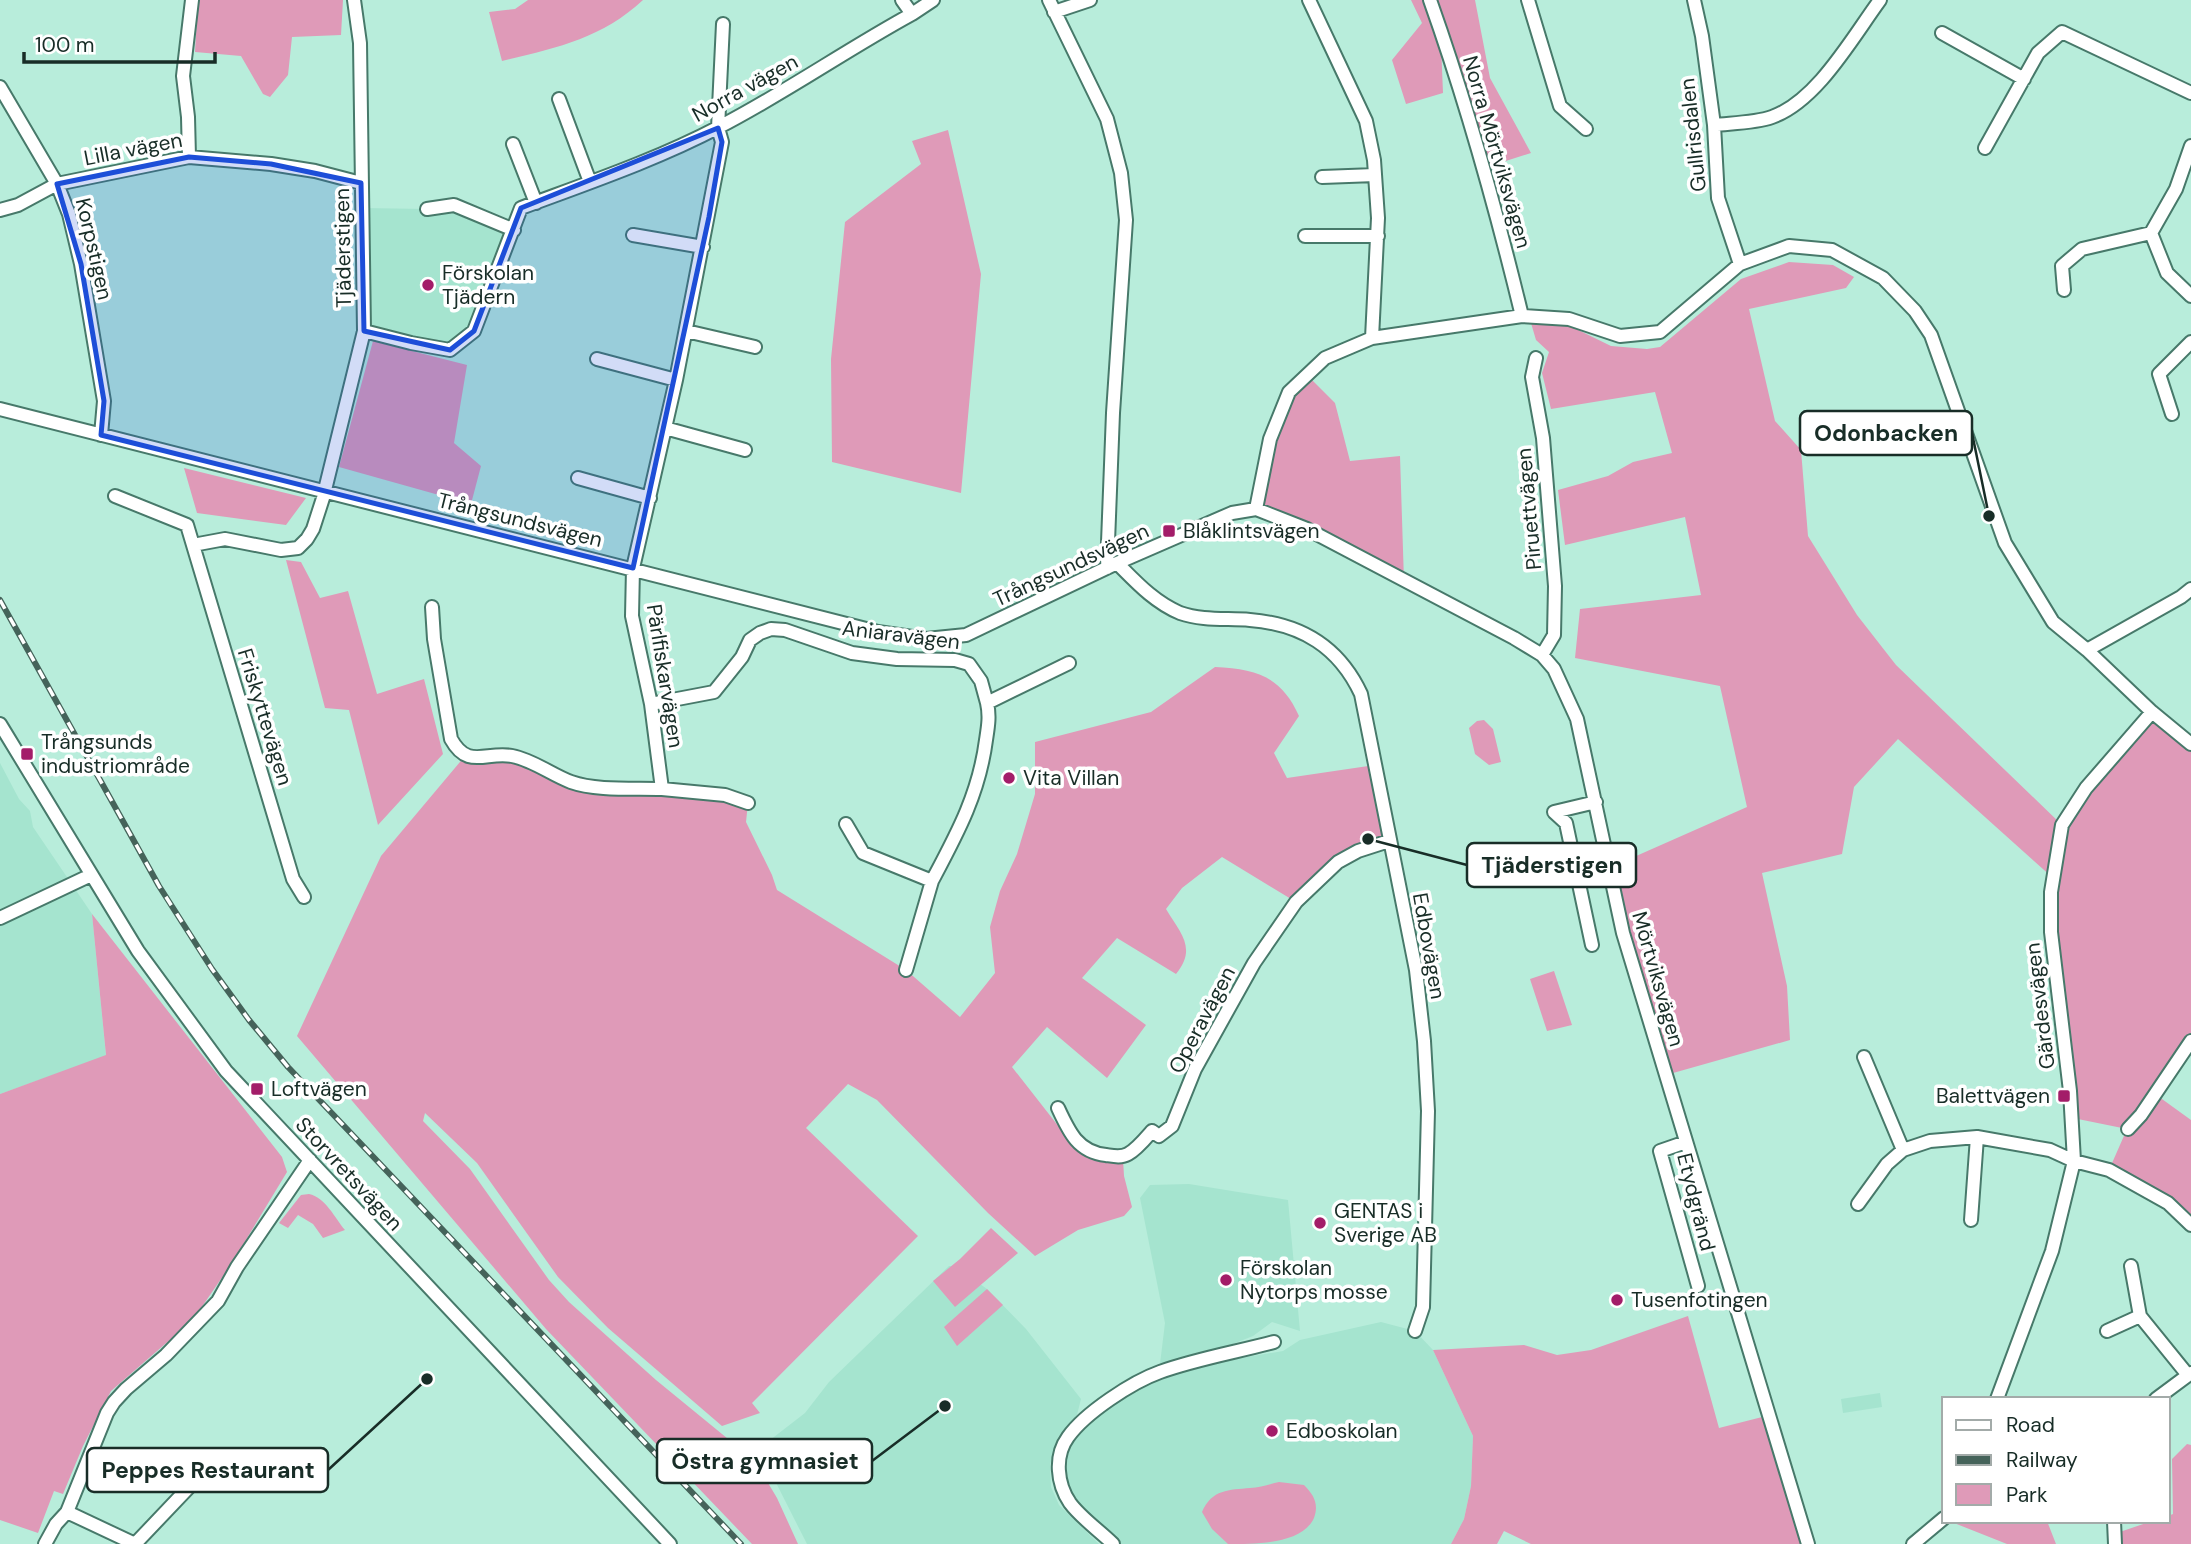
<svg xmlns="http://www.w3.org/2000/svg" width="2191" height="1544" font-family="'DM Sans',sans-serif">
<rect width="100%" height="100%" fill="#b8eddb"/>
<!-- built -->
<path fill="#a5e4cf" d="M454 205 514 230 474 331 450 350 364 331 362 208 427 209Z
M0 763 19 799 30 811 33 827 92 914 106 1056 0 1094Z
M1189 1184 1288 1200 1300 1331 1272 1322 1253 1336 1164 1371 1283 1351 1300 1340 1381 1322 1415 1331 1433 1350 1473 1436 1471 1486 1464 1519 1451 1544H1113L1071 1503 1059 1465 1078 1427 1159 1372 1165 1323 1140 1198 1150 1185Z
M949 1266H955L987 1289 1026 1329 1081 1399 1077 1415 1058 1437 1050 1465 1051 1487 1059 1505 1099 1544H807L767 1465 756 1451 805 1413 829 1382Z
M1880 1393 1882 1407 1843 1413 1841 1399Z"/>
<!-- green -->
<path fill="#df9ab8" d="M198 0H343L341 35 292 37 288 75 270 97 263 94 241 56 195 52Z
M528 0H643C601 39 556 48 502 61L489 12 515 9Z
M1411 0H1425L1441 44 1443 93 1406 104 1392 60 1422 23Z
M1430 0H1475L1490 78 1531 153 1484 168Z
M948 130 981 274 961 493 832 462 831 359 845 222 921 164 912 141Z
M1789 262 1833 265 1854 277 1846 288 1749 309 1775 421 1801 450 1808 536 1857 615 1896 665 2062 825 2152 712 2191 744V1041L2155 1094 2191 1120V1225L2109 1170 2127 1129 2073 1118 2051 932 2053 878 1898 739 1854 787 1842 854 1762 873 1787 986 1790 1040 1666 1075 1609 868 1747 807 1720 686 1575 658 1580 609 1701 595 1685 517 1565 545 1558 490 1608 476 1633 462 1672 453 1655 392 1551 409 1542 373 1549 352 1536 340 1531 323 1568 325 1611 346 1647 349 1660 347 1741 279Z
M373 341 467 365 454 443 481 466 471 504 339 467Z
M1307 375 1335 403 1350 461 1400 456 1404 581 1256 509 1289 392Z
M184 468 306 498 286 525 197 513Z
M286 560 301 562 320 598 348 591 377 694 424 679 443 754 378 825 349 710 325 708Z
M1215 667C1256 669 1281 676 1299 716L1274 753 1287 778 1375 765 1389 841 1358 851 1296 902 1222 857 1182 888 1166 909C1181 934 1197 948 1176 974L1117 938 1082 978 1146 1025 1107 1078 1047 1027 1012 1067 1077 1150 1099 1158 1123 1159 1124 1176 1132 1207 1124 1216 1078 1230 1035 1256 988 1213 877 1100 848 1084 806 1128 918 1236 752 1403 760 1413 722 1426 608 1328 558 1277 477 1163 425 1113 423 1121 470 1169 549 1280 569 1302 656 1380 744 1452 761 1471 777 1498 798 1544H752L546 1329 297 1036 381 856 465 756H511L570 782 748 803 746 822 772 875 777 890 906 970 960 1017 995 973 990 927 1000 891 1017 854 1035 794V742L1151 712Z
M1484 720 1493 729 1501 762 1489 765 1475 754 1469 728 1477 721Z
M92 914 282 1157 287 1172 232 1263 199 1311 187 1325 111 1391 83 1446 63 1494 54 1491 38 1533 0 1520V1094L106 1055Z
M1554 971 1572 1025 1547 1031 1530 979Z
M309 1194C325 1197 335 1218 345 1230L323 1238 313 1224 298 1215 288 1228 279 1223 301 1195Z
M991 1228 1018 1253 955 1307 933 1281 960 1259Z
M987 1289 1003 1305 957 1346 944 1327Z
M1688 1316 1719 1428 1770 1415 1808 1544H1531L1504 1531 1497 1544H1451L1464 1519 1471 1486 1473 1436 1433 1350 1524 1345 1557 1355 1591 1350Z
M2187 1444 2191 1445V1544H2115L2114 1534 2152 1521H2168V1516L2173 1514 2172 1459Z
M1279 1482 1304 1485C1314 1495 1319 1504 1314 1518 1302 1544 1257 1544 1228 1544L1212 1529 1202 1512C1212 1489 1229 1490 1250 1488 1260 1488 1270 1484 1279 1482Z
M1949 1521H2047L2056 1544H2007Z"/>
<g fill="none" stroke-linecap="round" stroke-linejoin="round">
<!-- street casing -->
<g stroke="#47796a" stroke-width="16">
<path id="street" d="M902 0 912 14 933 0
M1049 0 1107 119 1121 173 1126 220 1113 413 1107 568
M1309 0 1366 121 1374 160 1378 218 1372 338
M1430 0C1467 104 1496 209 1522 316
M1528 0 1560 106 1586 129
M1694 0 1702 36 1714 125 1718 198 1740 264
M1054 12 1090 0
M1942 33 2024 79
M0 87 57 184 69 214 81 264 104 401 101 435
M559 99 590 182
M1714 125C1732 123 1755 123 1772 117 1817 101 1852 38 1880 0
M513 144 536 203
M1985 148 2038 53 2062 32 2191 93
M189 157 188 117 183 76 192 0
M1322 177 1375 175
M427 209 454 205 514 230
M0 210 18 205 57 184 189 157 271 164 315 171 361 183
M2151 233 2176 189 2191 146
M633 235 703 247
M1305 236H1378
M2064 290 2062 266 2082 249 2151 233 2167 273 2191 296
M364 331 411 343 450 350 474 331 521 208C588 183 656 160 719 127 785 93 846 50 912 14
M686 331 755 347
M1536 358 1532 377 1543 438 1555 586 1554 635 1542 655
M597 359 676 380
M0 409 878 632 926 639 966 635 1117 563 1232 513 1256 509 1307 529 1514 638 1542 655 1554 669 1577 719 1623 933 1808 1544
M2172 414 2159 374 2191 342
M665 428 745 450
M578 478 650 498
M115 496 187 525 293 879 304 897
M1256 509 1270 439 1289 392 1325 358 1372 338 1522 316 1569 319 1620 336 1660 332 1740 264 1789 246 1832 250 1883 278 1915 311 1931 335 2005 543 2053 622 2087 650 2152 712 2191 744
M193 545 225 539 281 550 298 548 307 539 313 529 323 498 364 331 360 43 354 0
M1117 563C1136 582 1154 602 1180 613 1203 621 1227 618 1250 620 1302 624 1339 647 1361 694L1416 970 1424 1041 1428 1111 1423 1307 1415 1331
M432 607 434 639 451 739C468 770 486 751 512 756 533 760 552 775 571 782 596 791 635 788 662 789L651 704 632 616 633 568 676 380 722 142 718 128 723 24
M2087 650 2181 597 2191 589
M651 704 714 692 742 657 750 640 760 633 771 629 785 630 852 653 897 659 955 660 969 664 981 681 987 703 1069 663
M0 724 138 951 226 1071 670 1544
M662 789 725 795 748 803
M846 824 863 853 932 881C957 834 979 794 986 740 988 727 990 716 987 703
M0 918 91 875
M1592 945 1566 823 1554 812 1596 802
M906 970 932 881
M1864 1057 1903 1150
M1058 1108C1069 1132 1078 1152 1106 1155 1113 1156 1121 1158 1128 1154 1137 1149 1145 1139 1152 1131L1159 1136 1172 1126 1195 1069 1254 963 1296 902 1338 862 1358 851 1389 841
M2128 1129 2141 1115 2191 1041
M1686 1142 1660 1151 1698 1286
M1858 1204 1887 1164 1903 1150 1930 1141 1977 1137 2050 1150 2074 1161 2109 1170 2168 1203 2191 1225
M1971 1220 1977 1137
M2131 1266 2140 1316 2187 1374
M2107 1331 2140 1316
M1997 1399 2052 1251 2074 1161 2070 1091 2051 932V892L2062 825 2086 788 2152 712
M2156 1399 2191 1373
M2114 1521 2115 1544
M45 1544 56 1524 67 1512
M135 1544 67 1512 107 1413 114 1402 126 1389 166 1355 218 1301 237 1267 310 1160
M135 1544 192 1484
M1113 1544C1100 1531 1081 1518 1070 1503 1057 1484 1054 1456 1068 1437 1085 1413 1132 1382 1160 1372 1196 1359 1237 1352 1274 1342
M1913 1544 1944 1518"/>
</g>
<!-- street -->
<use href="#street" stroke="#fff" stroke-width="12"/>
<!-- rail casing -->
<g stroke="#45635a" stroke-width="6">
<path id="rail" d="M0 600 159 886 212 969 249 1020 288 1067 741 1544"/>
</g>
<!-- rail -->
<use href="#rail" stroke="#fff" stroke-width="3.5" stroke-dasharray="10" stroke-linecap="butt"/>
</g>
<!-- marked area -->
<path fill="#1d4ed8" fill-opacity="0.2" stroke="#1d4ed8" stroke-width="5" stroke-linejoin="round" d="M718 128 722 142 709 217 633 568 101 435 104 401 81 264 57 184 189 157 271 164 361 183 364 331 450 350 474 331 521 208Z"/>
<!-- markers -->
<g fill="#a31d69" stroke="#fff" stroke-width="2.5">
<circle cx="428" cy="285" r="7"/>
<rect x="1162" y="524" width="14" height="14" rx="3.5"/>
<rect x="20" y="747" width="14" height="14" rx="3.5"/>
<circle cx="1009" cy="778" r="7"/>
<rect x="250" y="1082" width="14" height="14" rx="3.5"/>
<rect x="2057" y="1089" width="14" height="14" rx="3.5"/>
<circle cx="1320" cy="1223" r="7"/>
<circle cx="1226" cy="1280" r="7"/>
<circle cx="1617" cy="1300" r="7"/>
<circle cx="1272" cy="1431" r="7"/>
</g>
<g text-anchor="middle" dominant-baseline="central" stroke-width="7" stroke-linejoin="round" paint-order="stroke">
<!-- street labels -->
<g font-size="21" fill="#182d27" stroke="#fff">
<text transform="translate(745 88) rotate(-29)">Norra vägen</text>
<text transform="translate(1693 135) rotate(-96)">Gullrisdalen</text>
<text transform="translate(133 149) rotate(-11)">Lilla vägen</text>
<text transform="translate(1497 152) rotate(74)">Norra Mörtviksvägen</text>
<text transform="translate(343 248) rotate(-91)">Tjäderstigen</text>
<text transform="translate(94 249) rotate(77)">Korpstigen</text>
<text transform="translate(1529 509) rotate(-95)">Piruettvägen</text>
<text transform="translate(520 520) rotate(14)">Trångsundsvägen</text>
<text transform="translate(1071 565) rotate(-25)">Trångsundsvägen</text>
<text transform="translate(901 635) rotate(7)">Aniaravägen</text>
<text transform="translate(665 676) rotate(81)">Pärlfiskarvägen</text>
<text transform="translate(265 717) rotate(73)">Friskyttevägen</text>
<text transform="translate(1429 946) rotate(80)">Edbovägen</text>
<text transform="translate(1658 979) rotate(74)">Mörtviksvägen</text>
<text transform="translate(2040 1006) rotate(-97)">Gärdesvägen</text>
<text transform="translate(1202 1020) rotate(-62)">Operavägen</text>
<text transform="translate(349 1174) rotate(47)">Storvretsvägen</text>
<text transform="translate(1696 1202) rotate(76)">Etydgränd</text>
</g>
<!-- poi labels -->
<g font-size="21" fill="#182d27" stroke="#fff" text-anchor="start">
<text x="442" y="273">Förskolan<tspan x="442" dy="24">Tjädern</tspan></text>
<text x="1183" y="531">Blåklintsvägen</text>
<text x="41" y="742">Trångsunds<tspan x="41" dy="24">industriområde</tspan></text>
<text x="1023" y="778">Vita Villan</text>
<text x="271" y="1089">Loftvägen</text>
<text x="2050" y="1096" text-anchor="end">Balettvägen</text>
<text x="1334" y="1211">GENTAS i<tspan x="1334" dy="24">Sverige AB</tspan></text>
<text x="1240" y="1268">Förskolan<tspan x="1240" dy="24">Nytorps mosse</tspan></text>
<text x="1631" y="1300">Tusenfotingen</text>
<text x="1286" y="1431">Edboskolan</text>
</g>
</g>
<!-- callouts -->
<path fill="none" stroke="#182d27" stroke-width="2.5" d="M1989 516L1972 433M1368 839L1467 865M945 1406L872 1461M427 1379L328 1470"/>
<g fill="#182d27" stroke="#fff" stroke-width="2.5">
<circle cx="1989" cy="516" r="7"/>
<circle cx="1368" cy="839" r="7"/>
<circle cx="945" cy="1406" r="7"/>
<circle cx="427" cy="1379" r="7"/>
</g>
<g fill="#fff" stroke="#182d27" stroke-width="2.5">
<rect x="1800" y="411" width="172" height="44" rx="7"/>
<rect x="1467" y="843" width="169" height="44" rx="7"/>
<rect x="657" y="1439" width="215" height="44" rx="7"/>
<rect x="87" y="1448" width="241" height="44" rx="7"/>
</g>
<g font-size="23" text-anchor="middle" font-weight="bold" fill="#182d27">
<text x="1886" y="441">Odonbacken</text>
<text x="1552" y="873">Tjäderstigen</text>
<text x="765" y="1469">Östra gymnasiet</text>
<text x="208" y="1478">Peppes Restaurant</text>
</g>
<!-- legend -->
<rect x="1942" y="1397" width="228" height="126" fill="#ffffff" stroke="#a3aba9" stroke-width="2"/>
<rect x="1956" y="1420" width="35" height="10" fill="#ffffff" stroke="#a3aba9" stroke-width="2"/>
<text x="2006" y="1432" font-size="21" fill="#182d27">Road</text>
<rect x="1956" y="1455" width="35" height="10" fill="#45635a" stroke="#a3aba9" stroke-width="2"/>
<text x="2006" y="1467" font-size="21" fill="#182d27">Railway</text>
<rect x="1956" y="1484" width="35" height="21" fill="#df9ab8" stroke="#a3aba9" stroke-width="2"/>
<text x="2006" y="1502" font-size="21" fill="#182d27">Park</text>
<!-- scale -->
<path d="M24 52v10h191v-10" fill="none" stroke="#182d27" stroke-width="3.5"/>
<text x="35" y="52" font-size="21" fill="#182d27" stroke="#ffffff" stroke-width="5" paint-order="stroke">100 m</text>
</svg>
